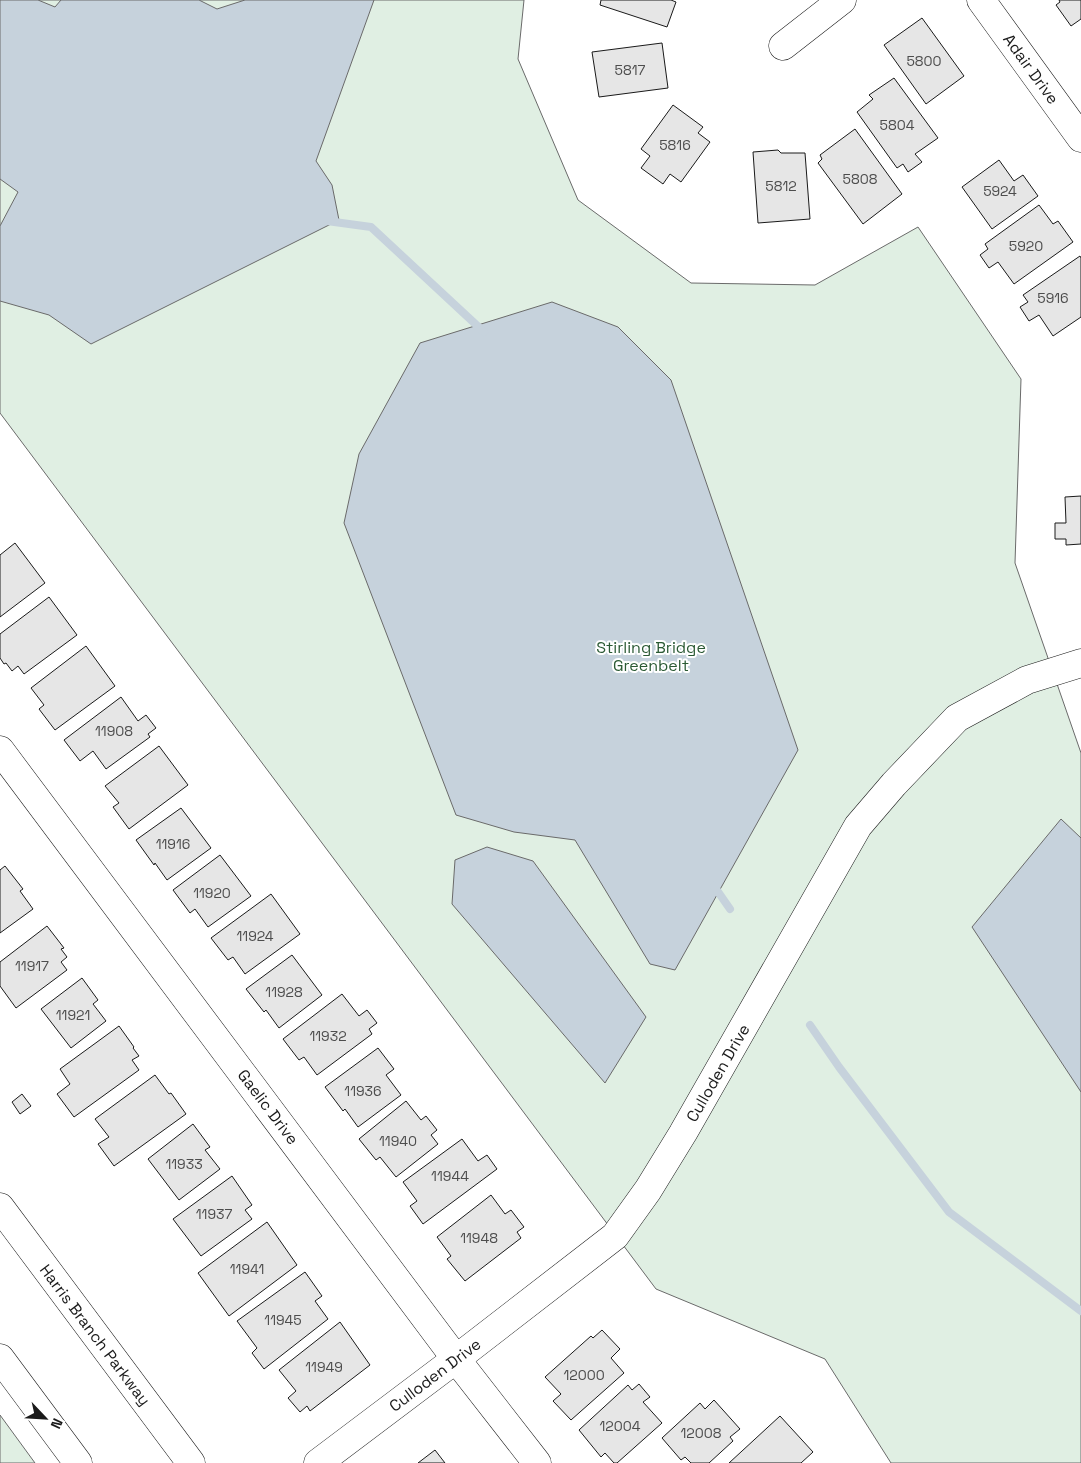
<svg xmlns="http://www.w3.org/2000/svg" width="1081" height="1463" font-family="'Space Grotesk',sans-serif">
<rect width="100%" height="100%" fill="#fff"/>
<!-- green -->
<path fill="#e0efe3" stroke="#6a6a6a" d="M0 0H524L518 59 578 200 691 283 815 285 918 227 1021 379 1015 563 1081 753V1463H891L825 1359 656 1289 0 413Z
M0 1415 35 1463H0Z"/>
<!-- water -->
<path fill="#c6d2dc" stroke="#6a6a6a" d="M0 0H38L55 7 61 0H199L217 9 245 0H374L316 161 332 185 339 220 91 344 49 315 0 301V226L18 192 0 179Z
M552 302 618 327 671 380 798 750 675 970 650 964 575 840 514 832 456 815 344 523 359 454 420 343Z
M1061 819 1081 838V1092L972 927Z
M487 847 533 861 646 1017 605 1083 452 904 455 860Z"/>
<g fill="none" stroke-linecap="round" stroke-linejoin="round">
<!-- stream -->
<path stroke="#c6d2dc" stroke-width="8" d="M327 221 371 227 484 332
M714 886 730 909
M810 1025 839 1067 949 1212 1081 1311"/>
</g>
<!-- building -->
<path fill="#e6e6e6" stroke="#1a1a1a" d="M601 0H671L676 2 667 27 600 5Z
M1059 0H1081V19L1071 26 1056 5 1060 2Z
M922 18 964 76 926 104 884 45Z
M662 43 668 88 599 97 592 52Z
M894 78 938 138 915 154 922 162 908 172 903 164 897 168 857 112 873 99 869 95Z
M673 105 703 127 698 133 710 142 681 182 670 174 663 184 641 168 650 156 641 149Z
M855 129 902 194 863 224 818 163 822 159 820 155Z
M778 150 781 153H805L810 219 758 223 753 152Z
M999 160 1014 181 1023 175 1038 196 992 229 962 187Z
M1039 205 1053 224 1058 221 1073 242 1014 284 998 262 989 268 980 255 988 249 985 244Z
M1080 256 1081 258V317L1053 336 1039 315 1029 321 1020 307 1028 302 1023 295Z
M1081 496V544L1066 545V539H1055V523H1066L1065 497Z
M15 543 45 583 0 617V555Z
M49 597 77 635 24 674 18 666 12 671 6 663 4 664 0 658V634Z
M86 646 115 686 55 730 39 709 44 705 31 688Z
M121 697 138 721 146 715 156 728 148 734 150 737 106 769 93 751 80 761 64 740Z
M159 746 188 785 129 829 113 807 119 803 105 786Z
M181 808 211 848 167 880 155 863 154 865 136 840Z
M220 855 251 896 208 927 195 909 190 913 173 890Z
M5 866 23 889 20 891 33 909 0 933V870Z
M271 894 300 934 245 974 233 957 228 960 211 938Z
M47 926 64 948 61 949 67 957 61 962 67 970 16 1008 0 986V962Z
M292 955 322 995 279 1028 266 1010 264 1012 246 989Z
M82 978 98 1000 93 1004 106 1021 71 1048 41 1009Z
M342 994 359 1016 367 1010 377 1023 369 1029 372 1034 317 1075 304 1057 299 1060 283 1039Z
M119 1026 134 1047 133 1048 139 1056 132 1060 139 1070 74 1117 57 1094 70 1084 60 1069Z
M378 1048 394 1069 386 1075 401 1095 358 1127 345 1109 343 1111 325 1087Z
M155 1075 169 1094 171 1093 186 1114 114 1166 98 1144 109 1137 95 1119Z
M22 1094 31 1106 20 1114 12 1102Z
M406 1101 421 1120 426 1116 437 1130 431 1135 438 1144 396 1177 380 1157 376 1160 359 1139Z
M193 1124 210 1147 205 1150 220 1169 179 1200 148 1159Z
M462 1139 478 1161 487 1155 497 1169 423 1224 410 1206 417 1201 403 1182Z
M232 1176 252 1205 245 1210 252 1219 201 1256 173 1219Z
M491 1195 505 1214 511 1210 524 1227 517 1232 521 1238 465 1281 447 1259 451 1256 437 1237Z
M267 1222 297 1265 229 1316 198 1273Z
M305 1272 322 1296 315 1301 328 1319 264 1369 252 1353 257 1348 237 1321Z
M340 1322 370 1365 310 1411 307 1406 300 1412 288 1398 296 1391 279 1370Z
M602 1330 620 1349 611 1358 624 1373 571 1420 553 1401 561 1394 545 1377 591 1336 593 1338Z
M639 1384 650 1397 643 1402 662 1423 617 1463H614L605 1453 601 1457 579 1430 628 1385 632 1390Z
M714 1400 740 1429 730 1437 733 1441 709 1463H691L685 1457 681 1460 662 1438 700 1403 705 1409Z
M780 1416 813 1452 801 1463H729Z
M435 1450 445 1463H418Z"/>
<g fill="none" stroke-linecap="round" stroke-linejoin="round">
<!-- minor casing -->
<g stroke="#1a1a1a" stroke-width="29">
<path id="minor" d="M981 0 1081 138
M783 46 842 0
M0 750 456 1359 537 1463
M318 1463 456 1359 615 1236 648 1190 683 1133 858 826 894 784 957 718 1027 680 1081 663"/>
</g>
<!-- major casing -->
<g stroke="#1a1a1a" stroke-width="29">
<path id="major" d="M0 1207 191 1463
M0 1358 78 1463"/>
</g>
<!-- minor -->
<use href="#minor" stroke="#fff" stroke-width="28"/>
<!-- major -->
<use href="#major" stroke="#fff" stroke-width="28"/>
</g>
<g text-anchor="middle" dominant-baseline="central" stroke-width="4" stroke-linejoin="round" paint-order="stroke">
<!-- number labels -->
<g font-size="14" fill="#4d4d4d">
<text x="924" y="61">5800</text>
<text x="630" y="70">5817</text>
<text x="897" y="125">5804</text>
<text x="675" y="145">5816</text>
<text x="860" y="179">5808</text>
<text x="781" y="186">5812</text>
<text x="1000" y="191">5924</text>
<text x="1026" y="246">5920</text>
<text x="1053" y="298">5916</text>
<text x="114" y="731">11908</text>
<text x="173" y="844">11916</text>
<text x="212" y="893">11920</text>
<text x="255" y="936">11924</text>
<text x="32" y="966">11917</text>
<text x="284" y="992">11928</text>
<text x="73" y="1015">11921</text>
<text x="328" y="1036">11932</text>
<text x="363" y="1091">11936</text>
<text x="398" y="1141">11940</text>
<text x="184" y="1164">11933</text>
<text x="450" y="1176">11944</text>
<text x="214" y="1214">11937</text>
<text x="479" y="1238">11948</text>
<text x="247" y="1269">11941</text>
<text x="283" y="1320">11945</text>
<text x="324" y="1367">11949</text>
<text x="584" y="1375">12000</text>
<text x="620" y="1426">12004</text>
<text x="701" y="1433">12008</text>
</g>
<!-- street labels -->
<g font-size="16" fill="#1a1a1a" stroke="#fff">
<text transform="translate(1031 69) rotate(54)">Adair Drive</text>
<text transform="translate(718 1073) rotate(-60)">Culloden Drive</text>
<text transform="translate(268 1107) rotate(53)">Gaelic Drive</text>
<text transform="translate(95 1335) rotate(53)">Harris Branch Parkway</text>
<text transform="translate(435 1375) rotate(-37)">Culloden Drive</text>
</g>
<!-- park labels -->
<g font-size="16" fill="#2b5a34" stroke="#fff">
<text x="651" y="647">Stirling Bridge<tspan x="651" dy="18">Greenbelt</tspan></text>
</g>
</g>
<!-- north arrow -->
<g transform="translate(45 1418) rotate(115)" stroke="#ffffff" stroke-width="4" paint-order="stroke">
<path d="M0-4L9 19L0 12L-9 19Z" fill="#1a1a1a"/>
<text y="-8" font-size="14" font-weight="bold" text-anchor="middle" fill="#1a1a1a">N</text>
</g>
</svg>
